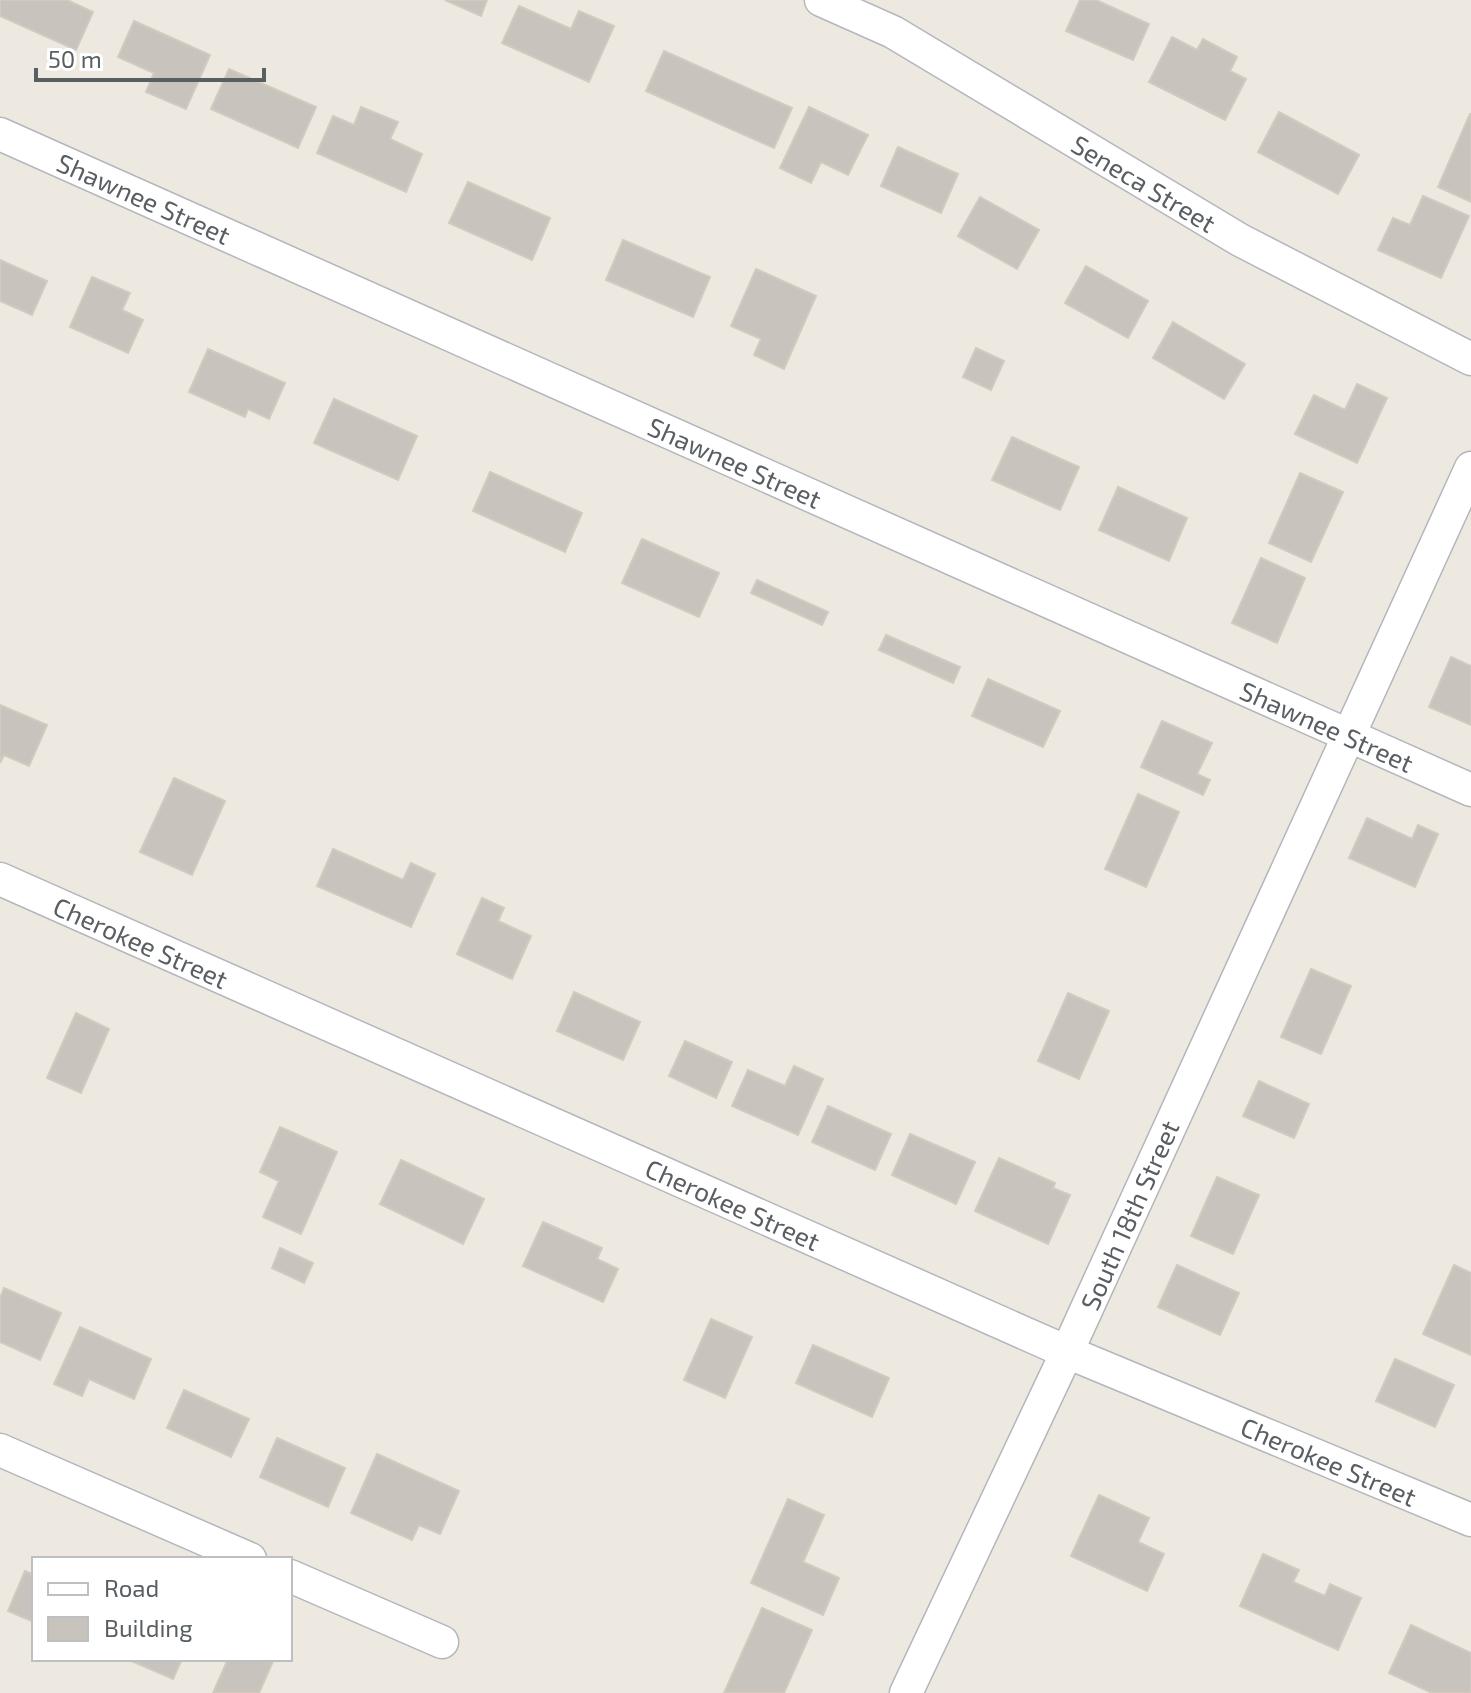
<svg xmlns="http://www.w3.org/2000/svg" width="1471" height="1693" font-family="'Exo 2',sans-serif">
<rect width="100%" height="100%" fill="#ede9e0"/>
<!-- building -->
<path fill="#c8c3bd" stroke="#d2cabe" stroke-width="2" d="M0 0H67L93 12 76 50 0 16Z
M445 0H487L481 16Z
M1080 0H1096L1149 24 1133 60 1066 31Z
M519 6 571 29 579 11 614 26 589 82 502 43Z
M134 21 210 55 186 109 146 92 154 73 118 57Z
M1172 37 1197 50 1203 39 1237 57 1230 71 1246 79 1225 120 1149 82Z
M664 51 792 108 774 148 646 91Z
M229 69 316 107 298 148 211 109Z
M361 107 398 122 390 139 422 154 406 192 317 153 333 116 354 125Z
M809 107 868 135 848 175 821 162 811 183 780 168Z
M1279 112 1359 155 1338 194 1258 152Z
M1470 114H1471V202L1438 187Z
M898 147 958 174 941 213 881 186Z
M468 182 550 218 532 260 449 223Z
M1423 196 1469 216 1441 278 1378 250 1393 218 1410 225Z
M980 197 1039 230 1017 269 958 236Z
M623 240 710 277 693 317 606 280Z
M0 260 47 281 32 315 0 301Z
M1086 266 1148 301 1128 338 1065 303Z
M756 269 816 296 784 369 754 355 761 339 731 326Z
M92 277 130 293 122 310 143 320 128 353 70 327Z
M1173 322 1245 364 1224 399 1153 358Z
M976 348 1004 361 991 390 963 377Z
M208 349 285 383 269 419 248 409 245 417 189 392Z
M1357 384 1387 398 1357 463 1295 434 1314 395 1345 410Z
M334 399 417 436 398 480 314 443Z
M1012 437 1079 467 1060 510 992 480Z
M490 472 582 513 565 552 473 511Z
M1300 473 1343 492 1311 562 1269 543Z
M1118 487 1187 518 1169 561 1099 530Z
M642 539 719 573 699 617 622 583Z
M1261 558 1305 578 1277 643 1232 623Z
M757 580 828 612 822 625 751 593Z
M886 635 960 667 953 683 879 650Z
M1451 657 1471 666V725L1429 707Z
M988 679 1060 711 1043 747 972 716Z
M0 705 47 725 29 766 4 755 0 763Z
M1162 721 1212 743 1197 774 1210 780 1203 795 1141 767Z
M174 778 225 801 192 875 140 852Z
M1138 794 1179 812 1146 887 1105 869Z
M1367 818 1412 839 1418 825 1438 834 1415 887 1349 858Z
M333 849 403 880 411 863 435 874 411 927 317 886Z
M482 898 504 908 498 921 531 936 512 979 457 954Z
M1311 969 1351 986 1321 1054 1281 1037Z
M574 992 640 1022 623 1060 557 1031Z
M1068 993 1109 1011 1079 1079 1038 1061Z
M76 1013 109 1029 81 1093 47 1078Z
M685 1041 732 1062 716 1098 669 1076Z
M794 1066 823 1079 798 1135 732 1106 748 1070 785 1086Z
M1259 1081 1309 1104 1294 1138 1243 1116Z
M828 1106 891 1134 875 1170 812 1142Z
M280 1127 337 1152 301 1234 263 1217 279 1181 260 1172Z
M910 1134 975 1162 956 1204 892 1175Z
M999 1158 1055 1183 1053 1188 1070 1195 1048 1244 975 1211Z
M401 1160 484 1199 463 1244 380 1204Z
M1217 1177 1259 1195 1233 1254 1191 1236Z
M543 1222 602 1248 597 1259 618 1269 603 1302 523 1266Z
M280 1248 313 1263 304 1283 272 1268Z
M1177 1265 1239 1293 1220 1335 1158 1307Z
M1454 1265 1471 1273V1355L1423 1334Z
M4 1288 61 1313 40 1360 0 1342V1298Z
M711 1319 752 1337 725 1398 684 1380Z
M80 1327 151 1359 134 1399 89 1379 82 1396 54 1384Z
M813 1345 889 1378 872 1417 796 1383Z
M1395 1359 1454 1385 1435 1427 1376 1401Z
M184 1390 249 1419 231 1457 167 1428Z
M277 1438 345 1468 328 1507 260 1477Z
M377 1454 459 1491 440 1534 419 1525 412 1540 351 1513Z
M1099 1495 1149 1518 1138 1542 1164 1554 1147 1591 1071 1556Z
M788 1499 824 1515 803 1562 839 1578 823 1615 751 1583Z
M1263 1554 1299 1570 1293 1582 1325 1596 1330 1584 1361 1598 1338 1650 1240 1606Z
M25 1571 34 1575V1622L8 1611Z
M762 1608 812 1630 784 1693H724Z
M1411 1625 1471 1653V1693H1432L1389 1673Z
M127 1659H182L173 1679Z
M228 1659H274L259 1693H213Z"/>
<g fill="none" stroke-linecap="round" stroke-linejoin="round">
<!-- minor casing -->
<g stroke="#b3b7bc" stroke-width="35">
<path id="minor" d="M821 0 893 32 1240 240 1471 359
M0 134 1471 790
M0 879 1067 1352 1471 1520
M0 1450 250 1559
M290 1576 442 1642
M906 1693 1067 1352 1471 468"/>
</g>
<!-- minor -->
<use href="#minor" stroke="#fff" stroke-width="32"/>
</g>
<g text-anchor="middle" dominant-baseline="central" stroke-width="8" stroke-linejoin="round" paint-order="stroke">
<!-- street labels -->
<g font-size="26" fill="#595e62" stroke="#fff">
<text transform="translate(1144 183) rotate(31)">Seneca Street</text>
<text transform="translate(144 198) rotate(24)">Shawnee Street</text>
<text transform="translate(735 462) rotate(24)">Shawnee Street</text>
<text transform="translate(1327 726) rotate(24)">Shawnee Street</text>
<text transform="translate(141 942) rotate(24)">Cherokee Street</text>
<text transform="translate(733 1204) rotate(24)">Cherokee Street</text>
<text transform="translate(1129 1215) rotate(-66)">South 18th Street</text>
<text transform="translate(1329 1461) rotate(23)">Cherokee Street</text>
</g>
</g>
<!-- legend -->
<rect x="32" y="1557" width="260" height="104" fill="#ffffff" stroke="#bdbfc0" stroke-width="2"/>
<rect x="48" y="1583" width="40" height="12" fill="#ffffff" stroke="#bdbfc0" stroke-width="2"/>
<text x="104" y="1597" font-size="24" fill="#595e62">Road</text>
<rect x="48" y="1617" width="40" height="24" fill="#c8c3bd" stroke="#bdbfc0" stroke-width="2"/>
<text x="104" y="1637" font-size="24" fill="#595e62">Building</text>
<!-- scale -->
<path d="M36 68v12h228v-12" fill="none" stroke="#595e62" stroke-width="4"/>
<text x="48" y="68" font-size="24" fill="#595e62" stroke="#ffffff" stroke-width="6" paint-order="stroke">50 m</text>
</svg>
